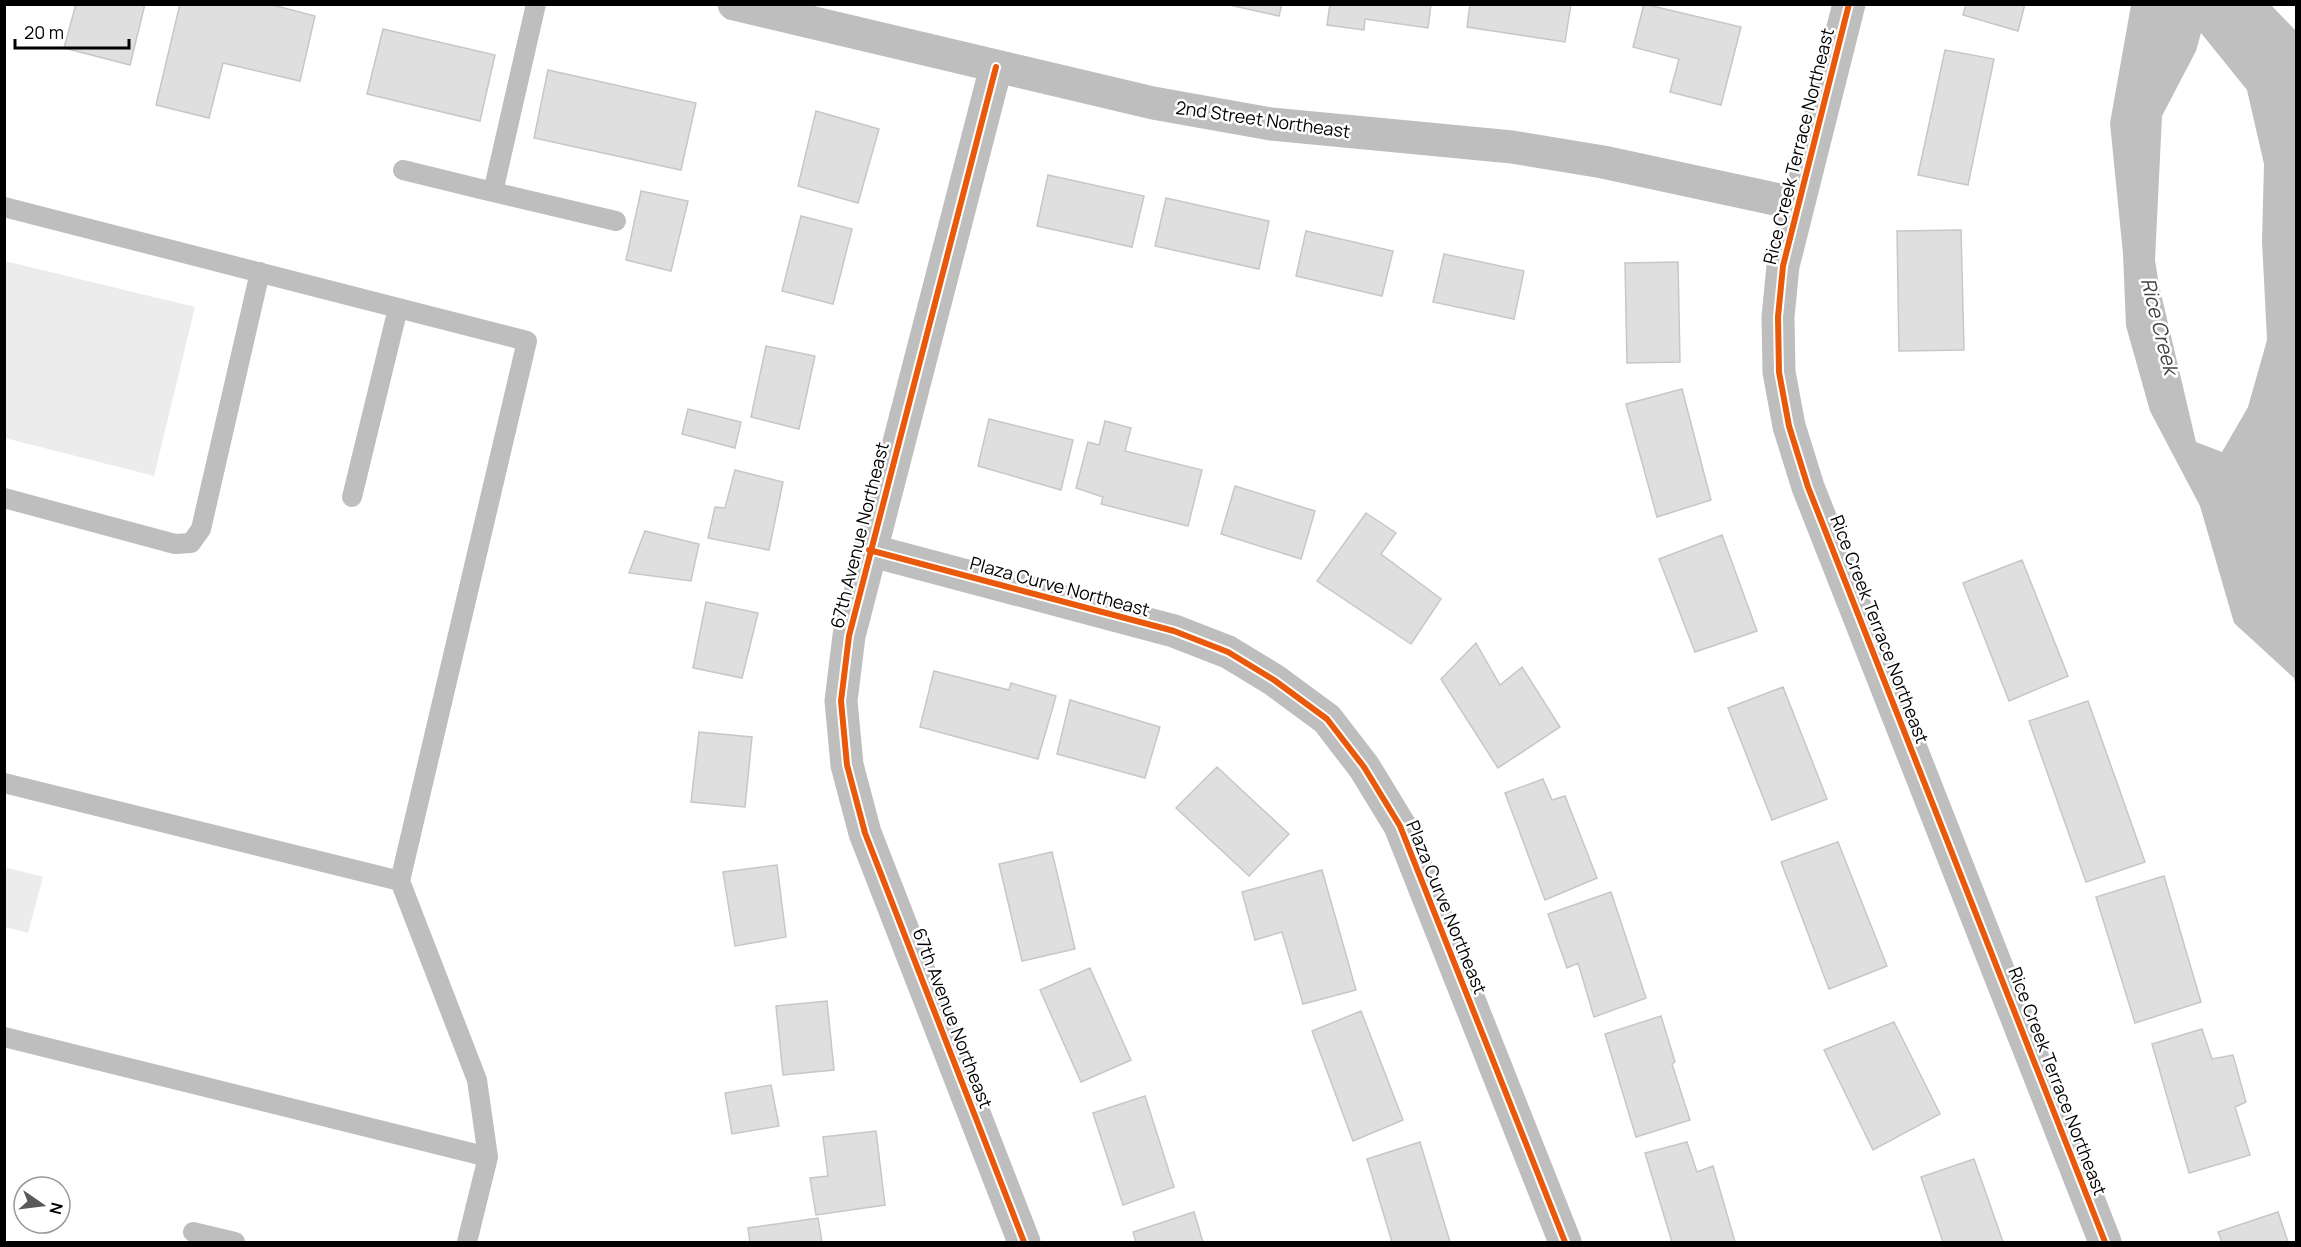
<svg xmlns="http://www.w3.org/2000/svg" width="2301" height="1247" font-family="Manrope,sans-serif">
<rect width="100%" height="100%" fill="#fff"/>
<!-- green -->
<path fill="#ececec" d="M5 261 195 307 154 476 5 438Z
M5 867 43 877 28 933 5 927Z"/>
<!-- water -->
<path fill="#bfbfbf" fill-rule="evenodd" d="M2131 5H2271L2296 31V688L2294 678 2234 623 2200 506 2150 411 2126 326 2123 254 2110 123ZM2201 33 2247 90 2264 164 2262 241 2267 340 2248 407 2222 452 2196 442 2159 285 2155 260 2162 116 2196 51Z"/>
<!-- building -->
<path fill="#dfdfdf" stroke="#c7c7c7" stroke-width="1.5" d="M76 4H145L130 65 64 48Z
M180 4H269L315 16 300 81 223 63 209 118 156 105Z
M1225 4H1282L1279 16Z
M1330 4H1431L1428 28 1365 19 1364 30 1327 25Z
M1470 4H1571L1565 42 1467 27Z
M1644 4 1741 27 1721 105 1670 92 1679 59 1633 47Z
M1966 4H2025L2018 31 1963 15Z
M383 29 495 55 480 121 367 94Z
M1945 50 1994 59 1968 185 1918 175Z
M548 70 696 103 681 170 534 138Z
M816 111 879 129 858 203 798 186Z
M1048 175 1144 196 1132 247 1037 226Z
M641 191 688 201 671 271 626 260Z
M1166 198 1269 221 1259 269 1155 246Z
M801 216 852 229 833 304 782 291Z
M1961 230 1964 350 1899 351 1897 231Z
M1306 231 1393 251 1382 296 1296 276Z
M1444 254 1524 271 1514 319 1433 302Z
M1678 262 1680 362 1627 363 1625 263Z
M766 346 815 356 799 429 751 417Z
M1682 389 1711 500 1657 517 1626 404Z
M688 409 741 422 735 448 682 434Z
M989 419 1073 440 1061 490 978 466Z
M1105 421 1131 428 1125 451 1202 470 1188 526 1101 504 1103 497 1076 488 1088 442 1099 445Z
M735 470 783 482 769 550 708 538 715 507 725 508Z
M1235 486 1315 511 1301 559 1221 534Z
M1366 513 1396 533 1381 554 1441 599 1411 644 1317 581Z
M645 531 699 544 691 581 629 573Z
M1722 535 1757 631 1695 652 1659 559Z
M2022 560 2068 676 2009 701 1963 583Z
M706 602 758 613 742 678 693 668Z
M1476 643 1500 685 1522 667 1560 727 1498 768 1441 679Z
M934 671 1009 690 1011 683 1056 696 1038 759 920 727Z
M1783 687 1827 799 1772 820 1728 708Z
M1070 700 1160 727 1145 778 1057 754Z
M2088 701 2145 862 2086 882 2029 721Z
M699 732 752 737 745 807 691 802Z
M1217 767 1289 834 1249 876 1176 808Z
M1543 779 1552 800 1565 796 1597 878 1545 900 1505 793Z
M1838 842 1887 966 1829 989 1781 862Z
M1052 852 1075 949 1022 961 999 864Z
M777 865 786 937 735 946 723 872Z
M1322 870 1356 990 1303 1004 1282 932 1255 940 1242 892Z
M2164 876 2201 1002 2135 1023 2096 897Z
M1611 892 1646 998 1594 1017 1578 963 1567 968 1548 914Z
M1090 968 1131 1060 1081 1082 1040 990Z
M827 1001 834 1070 783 1075 776 1006Z
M1361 1011 1403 1120 1353 1141 1312 1031Z
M1661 1016 1675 1062 1672 1064 1690 1120 1636 1137 1605 1034Z
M1894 1022 1940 1114 1873 1150 1824 1050Z
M2202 1029 2212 1059 2233 1055 2246 1102 2235 1107 2250 1155 2189 1173 2152 1044Z
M771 1085 779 1126 732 1134 725 1093Z
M1145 1096 1174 1187 1123 1205 1093 1113Z
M876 1131 885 1205 816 1215 810 1178 828 1176 823 1137Z
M1420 1142 1450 1242H1392L1367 1159Z
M1687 1142 1697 1172 1713 1166 1735 1242H1672L1645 1153Z
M1974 1159 2003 1242H1943L1921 1177Z
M1194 1212 1203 1242H1136L1133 1232Z
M2278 1212 2288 1242H2222L2218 1232Z
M818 1218 822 1242H750L748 1228Z"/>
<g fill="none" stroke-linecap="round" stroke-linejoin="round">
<!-- service -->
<path stroke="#bebebe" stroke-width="20" d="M536 4 493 192 616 221
M403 170 493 192
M4 207 527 341 400 881 477 1080 488 1157 467 1242
M352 497 398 308
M4 498 175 544 191 543 201 529 260 272
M4 783 400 881
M4 1037 488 1157
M193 1232 235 1242"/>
<!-- minor -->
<path stroke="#bebebe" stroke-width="33" d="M734 4 1153 103 1271 124 1512 147 1603 162 1798 204
M1849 4 1783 266 1778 317 1779 372 1789 426 1808 487 2105 1242
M996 67 849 636 841 701 847 765 865 833 1024 1242
M869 550 1174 631 1228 652 1274 680 1327 719 1364 767 1400 826 1565 1242"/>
<!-- cycleway casing -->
<g stroke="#fff" stroke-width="10">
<path id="cycleway" d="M1849 4 1783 266 1778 317 1779 372 1789 426 1808 487 2105 1242
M996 67 849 636 841 701 847 765 865 833 1024 1242
M869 550 1174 631 1228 652 1274 680 1327 719 1364 767 1400 826 1565 1242"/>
</g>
<!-- cycleway -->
<use href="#cycleway" stroke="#e8590c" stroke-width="6"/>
</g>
<g text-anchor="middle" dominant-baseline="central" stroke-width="5" stroke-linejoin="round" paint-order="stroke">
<!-- street labels -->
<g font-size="18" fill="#000" stroke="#fff">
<text transform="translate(1263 119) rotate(8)">2nd Street Northeast</text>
<text transform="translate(1798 146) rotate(-76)">Rice Creek Terrace Northeast</text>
<text transform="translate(859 535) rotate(-76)">67th Avenue Northeast</text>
<text transform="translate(1060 586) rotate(15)">Plaza Curve Northeast</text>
<text transform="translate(1880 629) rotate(69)">Rice Creek Terrace Northeast</text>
<text transform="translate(1447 907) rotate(68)">Plaza Curve Northeast</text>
<text transform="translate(953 1018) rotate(69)">67th Avenue Northeast</text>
<text transform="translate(2058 1081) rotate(69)">Rice Creek Terrace Northeast</text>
</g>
<!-- water labels -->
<g font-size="20" font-style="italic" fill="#444" stroke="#fff">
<text transform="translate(2160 326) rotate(76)">Rice Creek</text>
</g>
</g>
<!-- border -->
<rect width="2301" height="1247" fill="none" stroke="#000000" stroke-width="12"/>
<!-- north arrow -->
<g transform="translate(42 1205) rotate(104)"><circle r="28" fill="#ffffff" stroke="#999999" stroke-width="1.5"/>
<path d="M0-4.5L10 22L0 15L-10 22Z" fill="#595959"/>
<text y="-9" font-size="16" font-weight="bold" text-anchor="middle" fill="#000000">N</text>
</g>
<!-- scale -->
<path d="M15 39v9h114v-9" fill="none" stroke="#000000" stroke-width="3"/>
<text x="24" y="39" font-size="18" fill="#000000" stroke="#ffffff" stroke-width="4.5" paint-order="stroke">20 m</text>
</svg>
